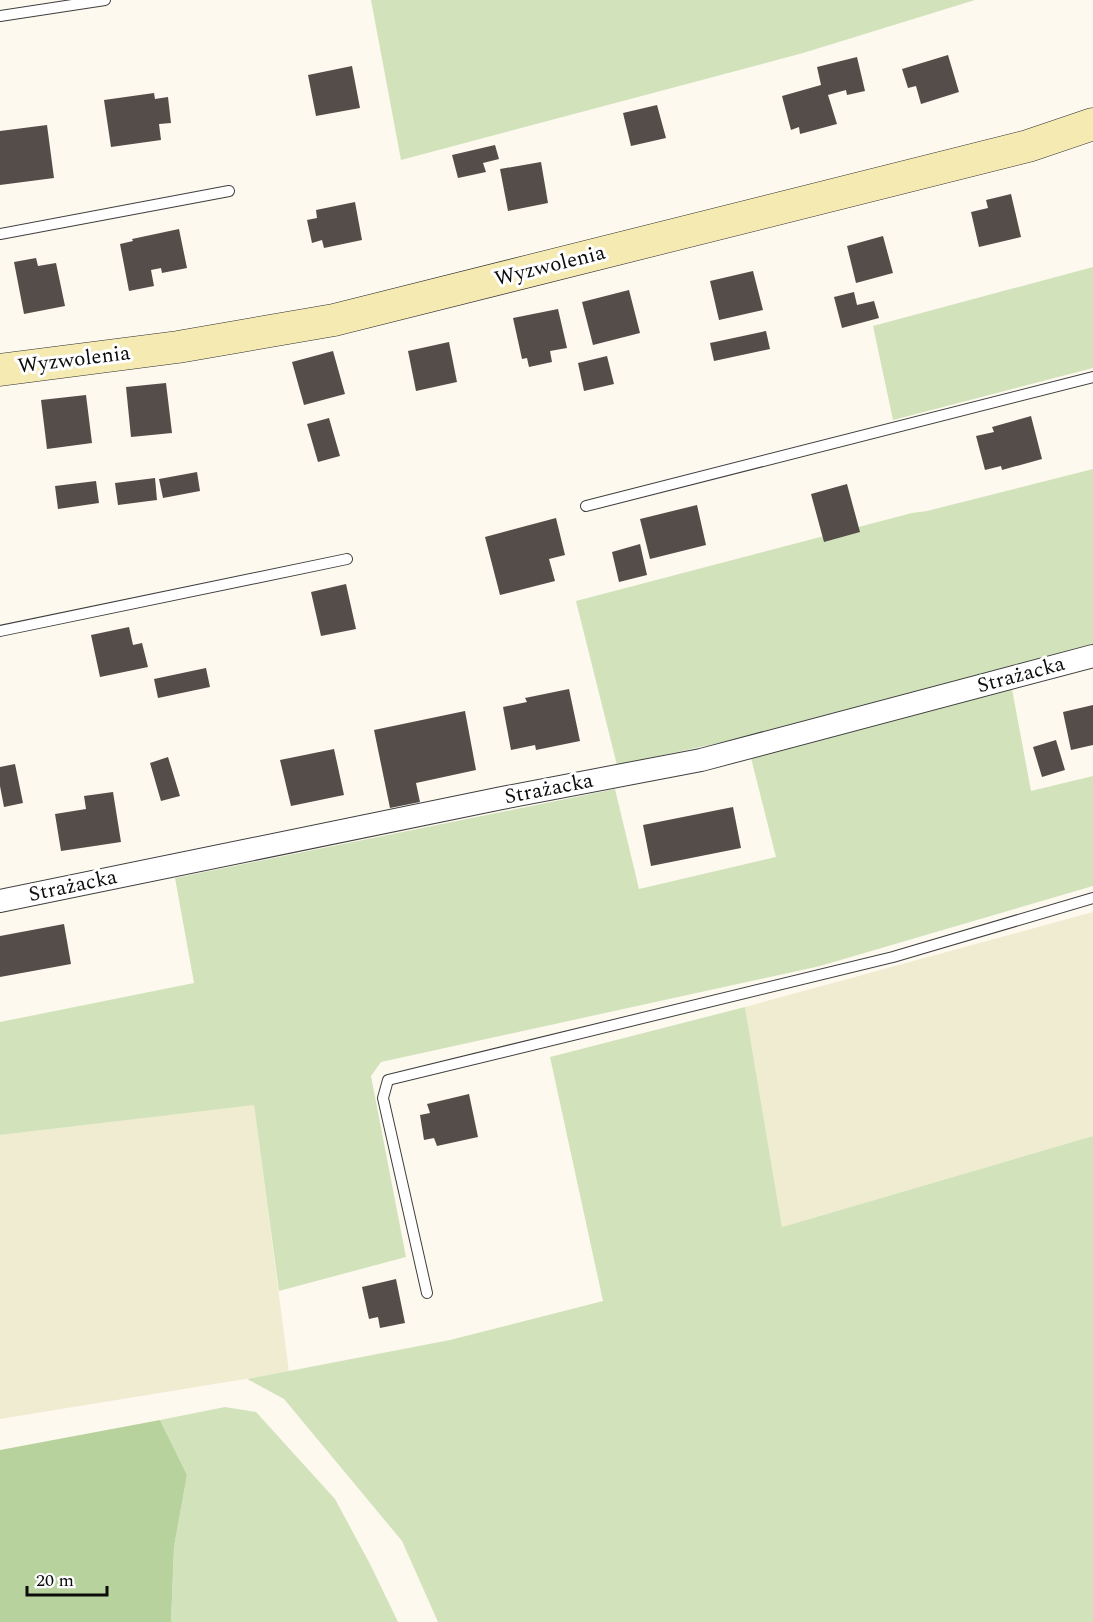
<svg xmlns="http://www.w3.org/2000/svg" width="1093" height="1622" font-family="Spectral,serif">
<rect width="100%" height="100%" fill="#fdf9ee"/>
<!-- farmland -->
<path fill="#f0ecd1" d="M1093 912V1136L782 1227 745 1007Z
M254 1104 289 1372 0 1419V1135Z"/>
<!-- green -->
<path fill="#d2e3bc" d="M371 0H975L803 53 401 160Z
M1093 267V368L893 420 873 326Z
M1093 469V648L756 735 617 765 576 601 912 513 927 511Z
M1012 689 1031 791 1093 776V886L820 966 381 1062 371 1076 406 1257 279 1291 254 1105 0 1135V1022L194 983 175 878 615 789 639 889 776 857 751 758Z
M745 1007 782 1227 1093 1136V1622H438L402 1541 284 1399 247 1379 450 1340 603 1301 550 1057Z
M225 1407 256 1412 335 1499 370 1564 398 1622H171L174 1547 187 1475 160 1420Z"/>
<!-- forest -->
<path fill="#b7d29d" d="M160 1420 187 1475 174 1547 171 1622H0V1450Z"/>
<!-- building -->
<path fill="#544d4a" d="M948 55 959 92 921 104 916 86 908 88 902 69Z
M857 57 865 91 847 95 846 90 828 95 837 124 800 134 799 127 791 130 782 96 821 85 817 67Z
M352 66 360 108 316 116 308 75Z
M154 93 155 99 168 97 171 123 159 124 161 140 111 147 104 100Z
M657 105 666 138 631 146 623 113Z
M47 125 54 178 0 185V131Z
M495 145 499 159 483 163 486 172 458 178 452 155Z
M541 162 548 203 508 211 500 169Z
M1011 194 1021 237 979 247 971 212 988 208 986 200Z
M355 202 362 240 324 248 322 240 312 243 307 220 317 218 316 210Z
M179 229 187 268 162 273 161 268 151 270 154 286 129 291 120 244 133 241 132 239Z
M883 236 893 273 856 283 847 246Z
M36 258 38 266 56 263 65 306 24 314 14 262Z
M753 271 763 310 719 320 710 281Z
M629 290 640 333 593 345 582 302Z
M854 292 857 305 874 301 879 318 842 328 834 297Z
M558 309 567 348 550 351 552 362 529 367 527 358 522 359 513 318Z
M766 331 770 349 714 361 710 343Z
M449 342 457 382 416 391 408 351Z
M333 351 345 394 304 405 292 362Z
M607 356 614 384 584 391 578 363Z
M166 383 172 433 131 437 126 387Z
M86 395 92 443 47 449 41 400Z
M1031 416 1042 459 1002 470 1001 466 985 470 976 436 994 432 992 427Z
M329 418 340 456 318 462 307 424Z
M197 472 200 491 163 498 159 479Z
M155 478 157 500 118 505 115 483Z
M96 481 99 503 58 509 55 486Z
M847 484 860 532 824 542 811 494Z
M697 505 706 545 650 559 640 519Z
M556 518 565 555 549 559 555 581 500 595 485 537Z
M640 544 647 575 619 582 612 552Z
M346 584 356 629 321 636 311 592Z
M129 627 133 645 142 643 148 667 100 677 91 635Z
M206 668 210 687 158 698 154 679Z
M569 689 580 741 536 750 535 745 511 750 503 707 527 702 525 698Z
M1093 705V745L1071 750 1063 712Z
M465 711 476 770 416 783 420 802 390 808 374 730Z
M1056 740 1065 770 1042 777 1033 747Z
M334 749 344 795 291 806 280 760Z
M168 757 180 796 161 801 150 763Z
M15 764 23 803 4 807 0 786V767Z
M113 792 121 842 61 851 55 814 86 809 84 796Z
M733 807 741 848 651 866 643 825Z
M64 924 71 964 0 977V936Z
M469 1094 478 1137 437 1146 434 1138 424 1140 420 1115 430 1113 427 1104Z
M396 1279 405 1323 380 1328 378 1317 369 1319 362 1287Z"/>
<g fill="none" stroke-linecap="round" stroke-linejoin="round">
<!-- service casing -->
<g stroke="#3f3f3f" stroke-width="12">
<path id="service" d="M0 16 105 0
M0 234 229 191
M586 506 1093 377
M0 631 347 559
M427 1293 383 1098 388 1080 893 957 1093 898"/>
</g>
<!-- minor casing -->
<g stroke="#3f3f3f" stroke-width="24">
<path id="minor" d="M0 901 502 798 701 760 1093 656"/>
</g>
<!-- secondary casing -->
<g stroke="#2e2e2e" stroke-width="33">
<path id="secondary" d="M0 370 178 347 334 320 1028 146 1093 124"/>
</g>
<!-- service -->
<use href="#service" stroke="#fff" stroke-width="10"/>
<!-- minor -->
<use href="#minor" stroke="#fff" stroke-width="22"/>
<!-- secondary -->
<use href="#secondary" stroke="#f5eab1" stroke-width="32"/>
</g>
<g text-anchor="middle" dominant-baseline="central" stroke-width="6" stroke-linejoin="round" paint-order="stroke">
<!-- street labels -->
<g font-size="21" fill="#0c0c0c" stroke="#fff">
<text transform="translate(550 266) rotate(-14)">Wyzwolenia</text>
<text transform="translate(74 360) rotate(-7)">Wyzwolenia</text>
<text transform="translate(1021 675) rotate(-15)">Strażacka</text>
<text transform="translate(549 789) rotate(-11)">Strażacka</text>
<text transform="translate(73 886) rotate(-12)">Strażacka</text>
</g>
</g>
<!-- scale -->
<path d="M27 1586v9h80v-9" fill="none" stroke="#0c0c0c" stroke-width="3"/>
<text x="36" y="1586" font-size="18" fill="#0c0c0c" stroke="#ffffff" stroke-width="4.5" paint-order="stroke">20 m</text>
</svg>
